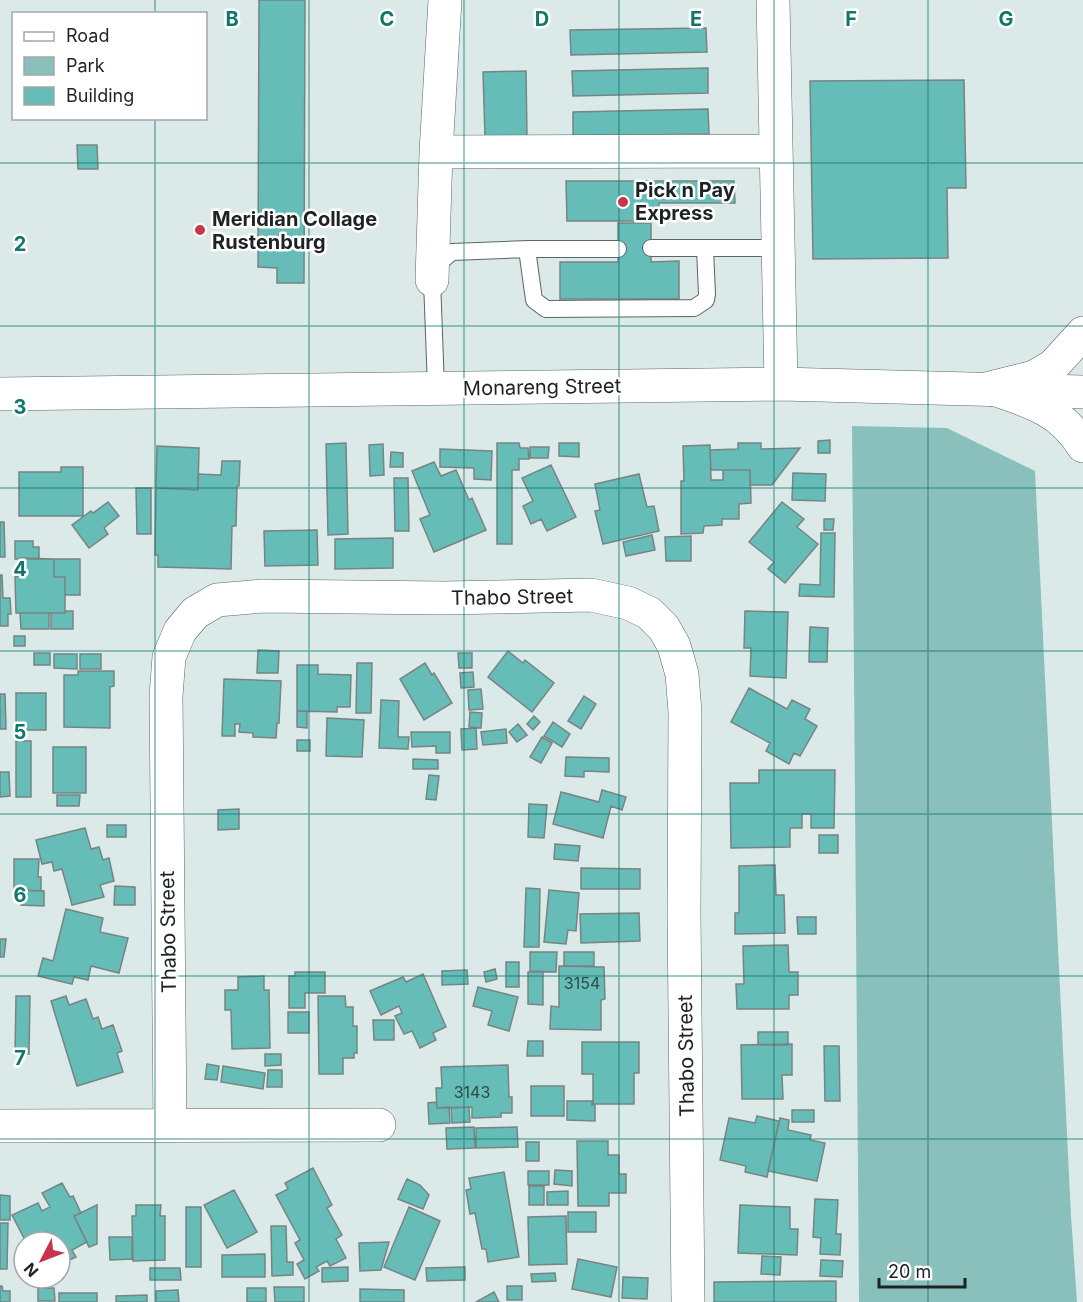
<svg xmlns="http://www.w3.org/2000/svg" width="1083" height="1302" font-family="Inter,sans-serif">
<rect width="100%" height="100%" fill="#dbeae8"/>
<!-- green -->
<path fill="#8ac0bc" d="M852 426 947 428 1035 471 1071 1216 1077 1302H859Z"/>
<!-- building -->
<path fill="#66bdb8" stroke="#778483" stroke-width="1.5" d="M259 0H305L304 283H277V268L258 267Z
M706 28 707 52 571 55 570 30Z
M708 68V93L573 96 572 71Z
M526 71 527 136 485 137 483 72Z
M964 80 966 188H947L948 258 813 259 810 81Z
M708 109 709 134 573 136V112Z
M77 145H97L98 169H78Z
M566 181H734L735 203H659L658 221H567Z
M618 223H651V262L679 261V299H560V262H618Z
M830 440V453H818V441Z
M346 443 348 534 328 535 326 444Z
M497 443H519L520 448H528L529 459H519V470H512V544H497Z
M559 443H579V457L559 456Z
M738 443H761V449L800 448 772 485H750V470H711L710 450 738 449Z
M383 444 384 475 370 476 369 445Z
M710 445 711 480H723V470H750L751 503 739 504V519H722V525L704 526 703 533 681 534V481H684L683 446Z
M157 446 199 448 198 490 156 488Z
M530 447H549L548 458H530Z
M440 449 492 451 491 480 474 479V468L440 467Z
M391 452 403 453V467H390Z
M222 461H240L239 486H237L236 526H232L231 569 158 567V555H155L156 488 198 490V474L221 475Z
M434 462 441 476 456 470 469 500 472 498 486 530 434 552 420 519 430 515 412 471Z
M551 465 576 517 547 531 541 519 531 524 523 506 533 501 522 478Z
M61 467H83V516H19V472H61Z
M793 473 826 474 825 501 792 500Z
M639 474 647 507 654 506 659 531 603 544 595 511 600 510 595 484Z
M394 478H408L409 531H395Z
M136 488H151V534H137Z
M108 502 119 516 104 528 108 534 89 548 72 525 91 511 93 513Z
M782 502 804 519 797 527 818 544 785 583 768 569 774 562 749 542Z
M824 519H834L833 530H824Z
M0 522H4L5 557H0Z
M317 530 318 565 265 566 264 531Z
M821 533H835L834 597 799 596 800 584 820 585Z
M652 535 655 550 626 556 623 542Z
M691 536V561H666L665 537Z
M393 538V568L335 569V539Z
M15 541H33V547H39V559H15Z
M20 558 54 559V577H65V613H16L15 576 20 577Z
M54 559H80V595H65V577H54Z
M0 575H2L3 598H10L11 614H8V626H0Z
M65 611H73V629H51V613H65Z
M745 611 788 612 786 678 750 676 751 648H744Z
M20 613H49V629H21Z
M810 627 828 628 827 662H809Z
M14 636H25V646H14Z
M258 650 279 651 278 673H257Z
M508 651 523 663 525 660 554 683 532 712 488 677Z
M34 653H50V665H34Z
M458 653H472V668H459Z
M54 654H77V669L54 668Z
M80 654H101V669H80Z
M357 663H372L371 713H356Z
M425 663 432 675 434 673 452 703 424 720 400 679Z
M297 665H318V674L351 675 350 707H337V712L297 711Z
M78 671H114V686L110 687V728L64 727V675H78Z
M473 672 474 687 461 688 460 673Z
M224 679 281 681 279 723H277L276 738 253 737V733L239 732 240 724H235V736H222Z
M749 688 787 709 792 700 810 709 805 719 817 726 800 756 794 753 789 764 766 751 770 743 731 722Z
M481 689 483 709 469 710 468 690Z
M16 693H46V730H16Z
M0 694H5L6 729H0Z
M584 696 596 704 581 729 568 721Z
M381 700 399 701 398 737H409L408 749 379 748Z
M297 711H307V728L297 727Z
M470 712 482 713 481 728 469 727Z
M534 716 540 722 533 730 527 724Z
M327 718 364 720 362 757 326 756Z
M553 722 570 734 562 747 544 736Z
M518 724 527 735 517 742 509 732Z
M476 728 477 749 462 750 461 729Z
M506 729 507 743 483 745 481 732Z
M411 732H450V753H436V746L412 747Z
M542 737 552 743 541 763 530 757Z
M297 740H310V751H297Z
M16 741H31V797H16Z
M53 747H86V793H53Z
M566 757 609 758V772L584 771V777L565 776Z
M413 759 438 760V769H413Z
M759 770H835L834 828H811V814H802V828H790V847L731 848 730 783H759Z
M0 772H9L10 796 0 797Z
M429 775 439 776 436 800 426 799Z
M602 790 626 797 622 810 611 806 603 838 553 824 561 792 599 802Z
M57 795H80L79 806H57Z
M529 804 547 805 544 838 528 837Z
M239 809V829L218 830V810Z
M107 825H126V837H107Z
M85 828 91 849 99 847 103 860 109 858 114 881 100 885 104 897 72 905 62 869 54 871 52 862 42 864 36 840Z
M819 835H838V853H819Z
M555 844 580 846 578 861 554 859Z
M14 859H39L38 877H41V891L14 890Z
M775 865 776 895H784L785 933 735 934V913H739V866Z
M581 868 640 869V889H581Z
M115 886 135 887V905H114Z
M526 888 540 889 539 947H524Z
M21 890 44 891V906L21 905Z
M549 890 579 893 576 931 568 930 566 944 544 942Z
M66 909 103 918 100 932 128 938 119 973 91 966 88 980 74 977 72 984 38 976 43 958 53 961Z
M639 913 640 941 581 943 580 914Z
M797 917H816V934H798Z
M0 939H6L4 957H0Z
M788 945 789 972H798V995H789V1009H737L736 984H744L743 946Z
M530 952H557L556 972 530 971Z
M564 952H594V966H564Z
M506 962H519V987H506Z
M559 966 604 967 605 999 601 1000V1030L550 1029 551 1006 559 1007Z
M495 969 497 979 486 982 484 972Z
M467 970 468 984 442 985V971Z
M295 972H325V993H305V1008H289V976H295Z
M528 972H543V1005L528 1004Z
M423 974 446 1027 433 1033 436 1040 420 1048 412 1031 404 1034 395 1016 402 1013 399 1006 381 1015 370 991 403 977 406 982Z
M264 976V990H269L270 1048 232 1049 231 1010H225V990H238V977Z
M478 987 518 997 509 1031 488 1025 492 1011 473 1006Z
M16 996H30L29 1054H15Z
M66 996 69 1005 86 999 93 1019 98 1017 102 1029 113 1025 122 1051 117 1053 123 1072 77 1086 51 1001Z
M318 996H345L346 1007H353V1026H357V1053H354V1058H343V1074H319Z
M288 1012H309V1033H288Z
M373 1020H394V1040H374Z
M758 1032H788V1045H758Z
M528 1041H543V1056H527Z
M582 1042H639V1073H634V1104H593V1074H582Z
M792 1044V1075H782L783 1099H742L741 1045Z
M824 1046H839L840 1101H825Z
M265 1054H281V1065L265 1066Z
M207 1064 219 1066 217 1080 205 1079Z
M508 1065 509 1097H512V1113H501V1117L472 1118V1107L437 1108 436 1088H442L441 1067Z
M223 1066 265 1073 263 1089 221 1082Z
M268 1070H282V1087H267Z
M531 1086H564V1116H531Z
M567 1101H592V1105H595V1121L567 1120Z
M436 1102 437 1108 449 1107 450 1123 429 1124 428 1103Z
M469 1107 470 1122 452 1123 451 1108Z
M792 1110H814V1122H792Z
M757 1116 779 1121 767 1177 745 1172 746 1166 720 1160 729 1118 755 1123Z
M780 1118 789 1120 788 1130 811 1135 810 1140 825 1143 817 1181 768 1171Z
M474 1127 475 1148 447 1149 446 1128Z
M517 1127 518 1147 476 1148V1128Z
M577 1141H608V1155H619V1174H626V1193H609V1206H578Z
M526 1142H539V1161H526Z
M313 1168 332 1205 327 1208 342 1235 336 1239 346 1258 330 1266 327 1261 316 1267 319 1271 305 1279 297 1264 304 1260 295 1243 300 1240 276 1195 288 1189 285 1183Z
M555 1170 572 1171V1186L554 1184Z
M528 1171H549V1185H528Z
M504 1172 519 1257 488 1262 486 1249H482L475 1213 470 1214 466 1190 471 1189 469 1178Z
M407 1179 420 1185 429 1195 423 1209 398 1199Z
M62 1183 70 1197 73 1196 81 1213 74 1216 87 1242 72 1250 76 1257 60 1265V1242H46L50 1238 47 1232 26 1242 12 1215 38 1203 42 1211 50 1207 42 1193Z
M529 1186H544V1205H529Z
M234 1190 257 1232 227 1248 204 1205Z
M568 1191V1205H547V1192Z
M0 1195 10 1196V1220H0Z
M815 1199 838 1200 836 1234H841L840 1255 820 1254 821 1238 813 1237Z
M97 1205V1244L89 1247 74 1216Z
M136 1205H161L160 1216H165V1260L133 1261 132 1216H136Z
M740 1205 790 1207V1229H798L797 1255 738 1253Z
M186 1207H201V1267H186Z
M409 1207 440 1221 415 1280 384 1267Z
M568 1212H596V1232H568Z
M566 1216 567 1264 529 1265 528 1217Z
M0 1223H8L7 1269H0Z
M271 1226H286L287 1262H293V1275L272 1276Z
M109 1237H132V1259L110 1260Z
M389 1242 381 1270 360 1271 359 1243Z
M265 1254V1277H222V1255Z
M762 1256 781 1257 780 1275 761 1274Z
M578 1259 617 1267 611 1297 572 1289Z
M821 1260 843 1261 842 1277 820 1276Z
M348 1267V1281L322 1282V1268Z
M465 1267V1280L427 1281 426 1268Z
M150 1268H180L181 1280H150Z
M555 1273 556 1281 532 1282 531 1274Z
M623 1277 648 1278 647 1299 622 1298Z
M836 1281V1302H714V1282Z
M0 1286H2L3 1291H10V1302H0Z
M507 1286H522V1300H507Z
M274 1287H304V1302H275Z
M38 1288H54L55 1301H38Z
M247 1288H266V1302H247Z
M360 1289 404 1290V1302H360Z
M178 1290 179 1302H156V1291Z
M494 1292 499 1302H476Z
M59 1293H97V1302H59Z
M147 1295V1302H116V1296Z"/>
<g fill="none" stroke-linecap="round" stroke-linejoin="round">
<!-- lane casing -->
<g stroke="#596665" stroke-width="18">
<path id="lane" d="M651 248H778
M527 249 534 300 546 309 694 308 706 300 707 294 705 249
M436 388 432 280 439 263 452 252 527 249H618"/>
</g>
<!-- street casing -->
<g stroke="#596665" stroke-width="34">
<path id="street" d="M773 0 781 384
M436 152 776 151
M432 280 436 152 445 0
M0 394 781 384 1083 392
M170 1124 166 696 169 657 180 631 195 613 217 600 263 596 444 598 591 595 628 603 649 613 664 628 674 646 682 674 685 712 684 914 688 1302
M0 1126 379 1125"/>
</g>
<!-- secondary casing -->
<g stroke="#596665" stroke-width="34">
<path id="secondary" d="M990 388C1029 401 1060 409 1083 446
M990 388 1034 377 1053 366 1083 333"/>
</g>
<!-- lane -->
<use href="#lane" stroke="#fff" stroke-width="16"/>
<!-- street -->
<use href="#street" stroke="#fff" stroke-width="33"/>
<!-- secondary -->
<use href="#secondary" stroke="#fff" stroke-width="33"/>
</g>
<!-- grid -->
<path fill="none" stroke="#0f766e" stroke-width="1.5" stroke-opacity="0.55" d="M155 0V14M309 0V1302M464 0V1302M619 0V1302M774 0V1302M928 0V1302M155 118V1302M0 163H1083M0 326H1083M0 488H1083M0 651H1083M0 814H1083M0 976H1083M0 1139H1083"/>
<!-- markers -->
<g fill="#c63549" stroke="#fff" stroke-width="2">
<circle cx="623" cy="202" r="6"/>
<circle cx="200" cy="230" r="6"/>
</g>
<g text-anchor="middle" dominant-baseline="central" stroke-width="5" stroke-linejoin="round" paint-order="stroke">
<!-- number labels -->
<g font-size="16" fill="#2f4a48">
<text x="582" y="983">3154</text>
<text x="472" y="1092">3143</text>
</g>
<!-- poi labels -->
<g font-size="20" font-weight="bold" fill="#1d2322" stroke="#fff" text-anchor="start">
<text x="635" y="190">Pick n Pay<tspan x="635" dy="23">Express</tspan></text>
<text x="212" y="219">Meridian Collage<tspan x="212" dy="23">Rustenburg</tspan></text>
</g>
<!-- street labels -->
<g font-size="20" fill="#1d2322" stroke="#fff">
<text transform="translate(542 387) rotate(-1)">Monareng Street</text>
<text transform="translate(512 597) rotate(-1)">Thabo Street</text>
<text transform="translate(168 932) rotate(-91)">Thabo Street</text>
<text transform="translate(686 1056) rotate(-91)">Thabo Street</text>
</g>
</g>
<g font-size="20" text-anchor="middle" font-weight="bold" fill="#0f766e" stroke="#fff" stroke-width="5" stroke-linejoin="round" paint-order="stroke">
<text x="232" y="26">B</text>
<text x="387" y="26">C</text>
<text x="542" y="26">D</text>
<text x="696" y="26">E</text>
<text x="851" y="26">F</text>
<text x="1006" y="26">G</text>
<text x="20" y="251">2</text>
<text x="20" y="414">3</text>
<text x="20" y="576">4</text>
<text x="20" y="739">5</text>
<text x="20" y="902">6</text>
<text x="20" y="1065">7</text>
</g>
<!-- legend -->
<rect x="12" y="12" width="195" height="108" fill="#ffffff" stroke="#a5a7a7" stroke-width="1.5"/>
<rect x="24" y="32" width="30" height="9" fill="#ffffff" stroke="#a5a7a7" stroke-width="1.5"/>
<text x="66" y="42" font-size="18" fill="#1d2322">Road</text>
<rect x="24" y="57" width="30" height="18" fill="#8ac0bc" stroke="#a5a7a7" stroke-width="1.5"/>
<text x="66" y="72" font-size="18" fill="#1d2322">Park</text>
<rect x="24" y="87" width="30" height="18" fill="#66bdb8" stroke="#a5a7a7" stroke-width="1.5"/>
<text x="66" y="102" font-size="18" fill="#1d2322">Building</text>
<!-- north arrow -->
<g transform="translate(42 1260) rotate(228)"><circle r="28" fill="#ffffff" stroke="#a5a7a7" stroke-width="1.5"/>
<path d="M0-4.5L10 22L0 15L-10 22Z" fill="#c63549"/>
<text y="-9" font-size="16" font-weight="bold" text-anchor="middle" fill="#1d2322">N</text>
</g>
<!-- scale -->
<path d="M879 1278v9h86v-9" fill="none" stroke="#1d2322" stroke-width="3"/>
<text x="888" y="1278" font-size="18" fill="#1d2322" stroke="#ffffff" stroke-width="4.5" paint-order="stroke">20 m</text>
</svg>
